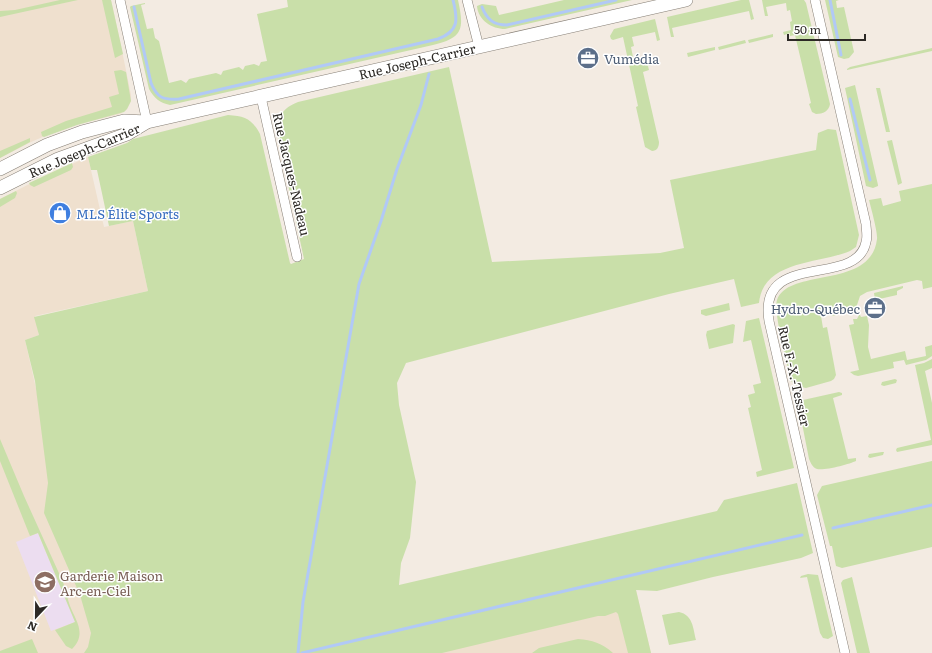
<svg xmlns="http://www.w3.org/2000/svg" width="932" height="653" font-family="Literata,serif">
<rect width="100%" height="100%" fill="#f3ebe2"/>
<!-- commercial -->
<path fill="#efe0ce" d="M0 0H111L119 36 131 95V101L127 109 120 114 94 120 59 130 31 142 0 158Z
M88 157 104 227 133 221 148 291 35 316 39 335 25 340 96 653H0V199L49 174Z
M636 590 651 653H366Z"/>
<!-- education -->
<path fill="#ecddf0" d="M38 533 75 622 51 631 16 542Z"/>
<!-- green -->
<path fill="#c9dfa9" d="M60 0H78L0 17V11L15 10Z
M102 0H111L123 54 115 58Z
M287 0H458C464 28 464 38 433 45L170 105C160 103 154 98 149 89L130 7 131 6 145 3V4L141 5 147 29 153 28 155 38 159 41 169 83 181 80 186 83 189 79 216 73 221 75 223 71 239 67 243 70 245 66 254 64 259 66 261 62 267 61 257 14 288 7Z
M564 0H632L505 29C492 29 478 20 477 6L482 4 496 6 499 15Z
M741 0H749L754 19 751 20 749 11 672 28 674 37H671L667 17Z
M762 0H804L806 3 830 104C829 111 823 114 816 114L812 112 809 104 811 103 795 35 790 36V33L784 35 783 32 791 30 790 22 792 21 790 10 787 11 786 3 766 7 768 16H765Z
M825 0H839L836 1 837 8 844 7 854 52 849 58 844 59 838 57Z
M655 19 660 40 657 41 655 32 632 37 634 46 631 47 633 57H636L638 65 655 61 656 64 648 66 649 70 643 72 659 142C659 147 657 151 652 151L645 147 636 107 638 106 623 37 613 40 611 39 610 36 614 29Z
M773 34V37L749 43 748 40Z
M745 40 746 43 719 50 718 47Z
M715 47V50L688 57 687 53Z
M932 48V51L847 70V69L850 67Z
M449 67 492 262 660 253 684 248 670 180 816 150 818 133 828 129 836 130 859 235 856 247 850 251C819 264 763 260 759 303L741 307 734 279 669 294 406 363 397 383 399 405 416 482 410 538 401 563 399 585 717 511 724 500 797 483 813 553 801 558 713 577 657 591 636 590 651 653H628L618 614 616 612 605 616H598L442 653H84L88 647 91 633 80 595 44 513 48 483 35 381 25 340 39 335 34 317 148 291 133 221 109 226 97 170H91L88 157 127 143 133 139 228 115C245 116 252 119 260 134L290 263 291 264 304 259 279 142C277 121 278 110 298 102Z
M121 70 126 72 131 101 127 109 124 112 77 125 44 137 42 136 41 132 66 121 112 107 109 97 119 94 114 71Z
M855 85 878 185V186L873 188 866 186 845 88Z
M876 88H880L890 132H886Z
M30 138V142L0 158V151Z
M892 140 902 183 898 185 887 141Z
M72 163 73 167 71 170 34 187 30 185 29 183Z
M932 184V287L923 289 922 281 917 280 867 292 860 296 856 308 854 311 832 316 831 314 821 316 823 328 827 327 836 375 834 379 831 381 806 388 797 386 791 381C788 365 773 313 777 300 789 267 871 290 877 239 878 233 871 208 869 200L881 198 883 206 901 201 899 191Z
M16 191 17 193 15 198 0 207V199Z
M903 286V288L897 291V295L875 300 874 293Z
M729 303 730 310 706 316 701 314V310Z
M859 315H860L861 317 867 316 869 325 868 347 871 359 905 351 907 360 926 356 925 347 932 345V356L926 360 906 365 904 360 893 362 894 368 858 376 854 375 850 372 859 370 849 325 854 324 853 319H857Z
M759 318 794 468 757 477 756 472 762 470 748 408 751 407 748 395 755 393 753 385 761 383 751 340 743 342 746 321Z
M733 324 735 325 733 343 709 349 706 335 707 331Z
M932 359V368L925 371 932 403V445L897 452 896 450 897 448 931 440 915 365 924 363Z
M895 379 897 380 896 383 884 386 881 385 882 382Z
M839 392 842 393V395L833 398 848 459 856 458V461C850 464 824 471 817 469 812 467 811 463 809 459L799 408 801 402 803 400Z
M0 439 24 496 63 582C66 590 67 598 70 606 76 621 87 634 72 649L66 646 55 630 75 622 38 533 30 536 0 461Z
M882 452H884L883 455 870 458 868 457 869 454Z
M932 461V547L842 568 836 566 832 546H830L817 495 822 486Z
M808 574 818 575 833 636 828 639 823 638 820 633 807 577 800 578 801 576Z
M852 577 870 653H857L841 583 843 580Z
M679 612C693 615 693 628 696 640L669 645 662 615Z
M32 639 38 653H0V651Z
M578 639C592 640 602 643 613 653H532L539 648Z"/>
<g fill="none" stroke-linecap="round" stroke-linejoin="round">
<!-- stream -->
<path stroke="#b1c9f6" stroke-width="3" d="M830 0 841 55
M134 7 151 83C157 98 163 100 179 99L438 39C459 31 458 20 453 0
M482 7C487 20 494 25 507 25L616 0
M850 99 870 180
M833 528 932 505
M298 653 303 602 359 284 381 221 397 169 421 105 429 74
M302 653 802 535"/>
<!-- street casing -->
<g stroke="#867f76" stroke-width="10">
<path id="street" d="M120 0 147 122
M467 0 479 47
M815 0 866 224C866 230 868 236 866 242 857 289 757 249 769 321L845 653
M261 97 297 257"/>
</g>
<!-- secondary casing -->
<g stroke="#867f76" stroke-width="14">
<path id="secondary" d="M0 169 47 145 82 132 124 121 147 122
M0 188 58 159 127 134 147 122 686 0"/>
</g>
<!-- street -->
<use href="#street" stroke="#fff" stroke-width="9"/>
<!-- secondary -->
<use href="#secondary" stroke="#fff" stroke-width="13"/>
</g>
<!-- icons -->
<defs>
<g id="office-disc" transform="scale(1.15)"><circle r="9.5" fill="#5c6f8a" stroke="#fff"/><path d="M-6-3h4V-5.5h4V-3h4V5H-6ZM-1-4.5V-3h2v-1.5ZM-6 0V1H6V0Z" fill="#fff"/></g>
<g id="shop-disc" transform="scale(1.15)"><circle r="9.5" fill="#3f7fe0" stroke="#fff"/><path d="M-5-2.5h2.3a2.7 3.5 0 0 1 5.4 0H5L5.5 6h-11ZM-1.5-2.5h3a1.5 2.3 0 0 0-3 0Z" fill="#fff"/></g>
<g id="school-disc" transform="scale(1.15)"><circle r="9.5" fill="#8d6e63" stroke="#fff"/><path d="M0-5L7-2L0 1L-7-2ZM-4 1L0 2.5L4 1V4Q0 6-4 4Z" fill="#fff"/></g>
</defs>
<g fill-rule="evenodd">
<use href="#office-disc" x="588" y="58"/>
<use href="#shop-disc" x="60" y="213"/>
<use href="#office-disc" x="875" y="308"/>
<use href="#school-disc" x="45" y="582"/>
</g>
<g text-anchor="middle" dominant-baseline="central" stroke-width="3" stroke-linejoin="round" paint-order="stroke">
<!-- service labels -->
<g font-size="13" fill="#4e5e75" stroke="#fff" text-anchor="start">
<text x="604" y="58">Vumédia</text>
<text x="860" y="308" text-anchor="end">Hydro-Québec</text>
</g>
<!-- street labels -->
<g font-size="13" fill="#2c2925" stroke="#fff">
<text transform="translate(417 61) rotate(-13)">Rue Joseph-Carrier</text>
<text transform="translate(84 150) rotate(-23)">Rue Joseph-Carrier</text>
<text transform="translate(292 174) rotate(77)">Rue Jacques-Nadeau</text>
<text transform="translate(795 376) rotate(77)">Rue F.-X.-Tessier</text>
</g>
<!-- shop labels -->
<g font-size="13" fill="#366cbe" stroke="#fff" text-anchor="start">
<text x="76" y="213">MLS Élite Sports</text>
</g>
<!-- education labels -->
<g font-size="13" fill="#785e54" stroke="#fff" text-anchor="start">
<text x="60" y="575">Garderie Maison<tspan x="60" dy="15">Arc-en-Ciel</tspan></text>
</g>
</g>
<!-- north arrow -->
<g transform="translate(36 617) rotate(202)" stroke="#ffffff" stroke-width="3" paint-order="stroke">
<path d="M0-3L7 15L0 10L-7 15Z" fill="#2c2925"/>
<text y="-6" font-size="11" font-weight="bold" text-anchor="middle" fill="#2c2925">N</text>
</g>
<!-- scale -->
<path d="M788 34v6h77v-6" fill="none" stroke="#2c2925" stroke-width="2"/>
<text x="794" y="34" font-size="12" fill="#2c2925" stroke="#ffffff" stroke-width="3" paint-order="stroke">50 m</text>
</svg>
